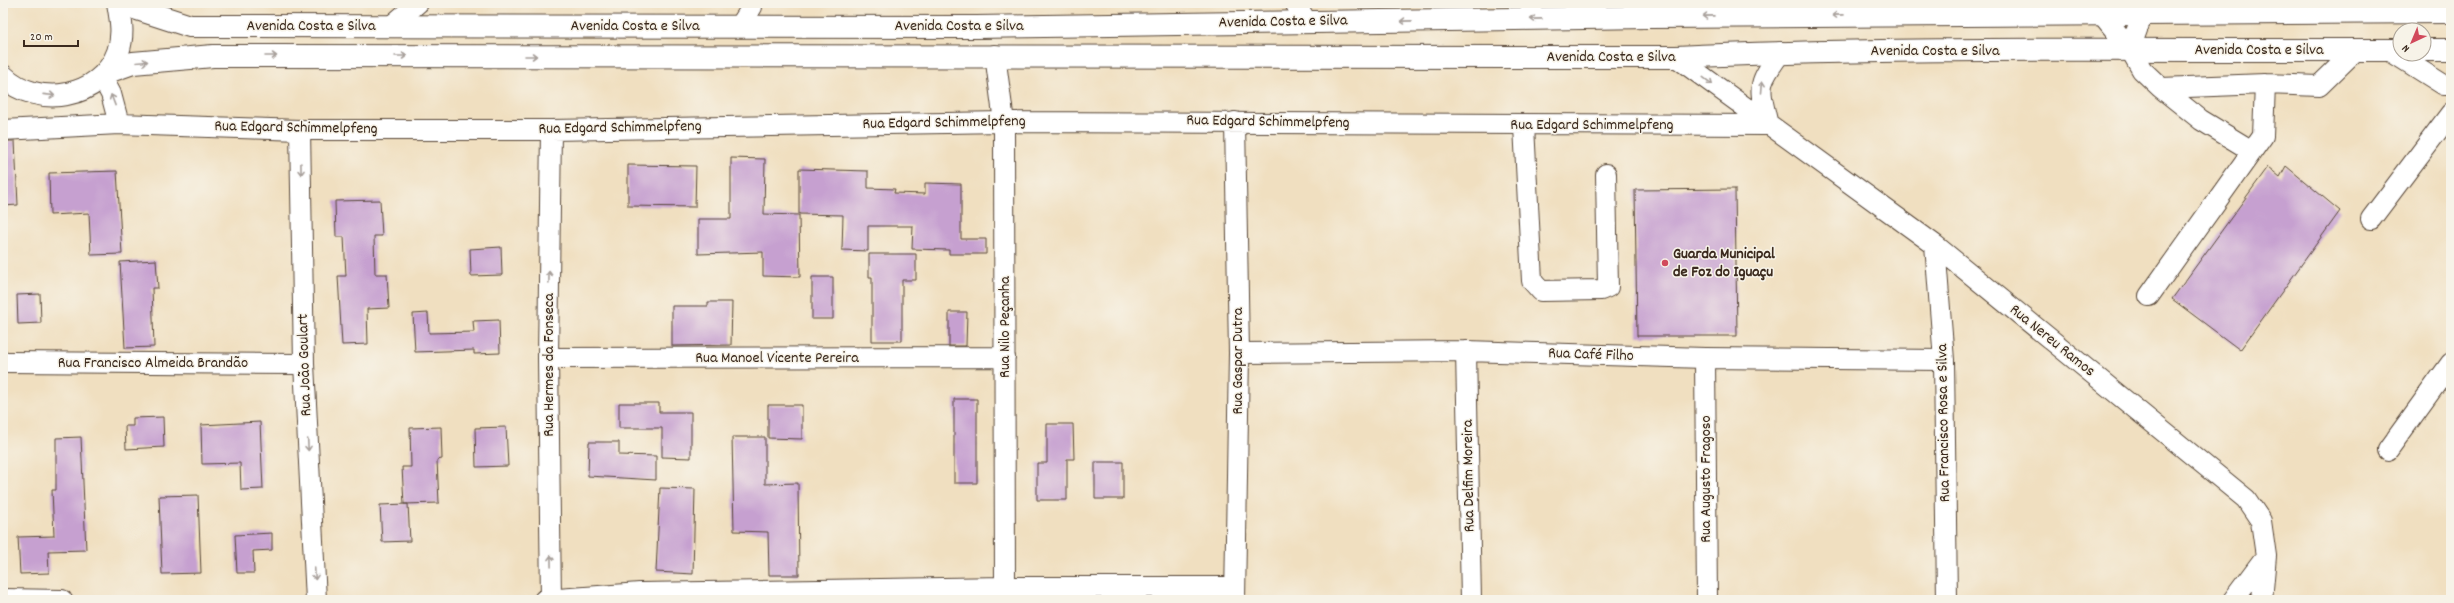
<svg xmlns="http://www.w3.org/2000/svg" width="2454" height="603" font-family="Dekko,sans-serif">
<rect width="100%" height="100%" fill="#f7f3e8"/>
<filter id="ink" filterUnits="userSpaceOnUse"><feTurbulence type="fractalNoise" baseFrequency=".025" numOctaves="2"/><feDisplacementMap in="SourceGraphic" scale="8" xChannelSelector="R" yChannelSelector="G"/><feConvolveMatrix kernelMatrix="1 2 1 2 8 2 1 2 1" color-interpolation-filters="sRGB"/></filter>
<filter id="wash" filterUnits="userSpaceOnUse"><feTurbulence type="fractalNoise" baseFrequency=".012" numOctaves="4" result="noise"/><feDisplacementMap in="SourceGraphic" scale="16" xChannelSelector="R" yChannelSelector="G"/><feGaussianBlur stdDeviation="0.9" result="paint"/><feColorMatrix in="noise" values="0 0 0 0 0 0 0 0 0 0 0 0 0 0 0 0 0 1.4 0 .05"/><feComposite in="paint" operator="in"/></filter>
<g filter="url(#wash)">
<rect width="100%" height="100%" fill="#f0dfc0"/>
<g id="blocks">
<!-- building -->
<path fill="#c6a0d0" d="M3 141H15L18 205 3 206Z
M731 158 765 159 764 214 799 215 800 277 763 276V252L698 254V219H731Z
M628 165 696 166 695 207 628 206Z
M2286 166 2340 211 2240 350 2172 299 2268 167 2280 177Z
M799 169 868 171V188L895 189 894 193 925 194V183L961 184V239H986V254H949V250L912 249 913 226H868V251L842 250 843 215 799 214Z
M117 171 122 254 91 255 89 213 50 215 49 173Z
M1735 189 1737 336H1637L1635 190Z
M380 200 382 236H374L375 274H387L389 308 367 309 368 344 342 345 338 276H346L344 237H336L335 201Z
M501 247 502 275 471 276 470 249Z
M869 254H916V280H902V341H872V277H869Z
M156 260 158 288H152L154 347 125 348 120 262Z
M812 277H833V319H812Z
M40 294 41 323 18 324 17 295Z
M708 302H732L731 345 672 346V306H708Z
M949 312H967L966 346H949Z
M428 313 429 333 474 332 473 321 499 320 500 353 474 354V350L415 352 413 314Z
M954 399H977V483H954Z
M619 403H659V412H691V458L662 457V428H619Z
M768 405H802V439L768 438Z
M163 417 164 447 126 449 125 426H133V418Z
M260 422 263 489 241 490 240 463 202 464 201 425Z
M1047 424H1073L1074 459H1067V500H1037V463H1047Z
M441 427 442 459 437 460 439 503 404 504 402 467H411L410 428Z
M506 427 508 466 476 467 475 428Z
M81 437 86 550 48 551 49 573 20 574 18 537 54 536 52 490H56V438Z
M732 437H765V484L798 483 799 575H769L768 532 734 531Z
M589 442H619V455L656 456V480L588 476Z
M1095 462H1123V499H1095Z
M660 488 695 489 693 574 656 572Z
M198 495 201 573 162 574 159 496Z
M408 504 410 541 382 542 380 505Z
M272 533V550L253 551 254 573H237L235 535Z"/>
</g>
</g>
<g filter="url(#ink)">
<use href="#blocks" fill-opacity="0" stroke="#564536" stroke-width="1"/>
<g fill="none" stroke-linecap="round" stroke-linejoin="round">
<!-- minor casing -->
<g stroke="#564536" stroke-width="22">
<path id="minor" d="M1295 3 1307 22
M1633 3 1649 17
M2101 3V13L2130 49 2142 70 2161 88 2265 84 2319 86 2356 50
M1570 18 1580 3
M391 26 418 3
M740 26 752 7V3
M2130 49 2143 13 2144 3
M2390 51 2444 85H2451
M995 55 1004 122 1005 600
M1676 57 1935 245 2246 499 2261 521 2266 556 2262 600
M102 77 111 94 119 124
M2161 88 2201 120 2252 151
M1768 125C1759 85 1756 86 1781 52
M1524 126 1532 281 1541 291 1601 290 1608 287 1606 174
M3 130 119 124 300 130H551L1004 122 1768 125
M300 130 304 364 316 600
M2371 219 2451 113
M1935 245 1944 360 1947 600
M2149 296 2263 136 2265 84
M1466 351 1471 600
M1239 353 1466 351 1705 358 1944 360
M548 358 1005 357
M1705 358 1707 600
M3 362 304 364
M2388 450 2451 363
M3 599 62 600
M544 600 640 593 1005 587H1235
M551 600 548 358 551 130
M1235 600 1239 353 1235 122
M2233 600 2266 556"/>
</g>
<!-- major casing -->
<g stroke="#564536" stroke-width="24">
<path id="major" d="M119 3 190 26 976 27 1649 17 2451 12
M2424 50H2451
M105 73 133 63 213 56 1676 57C1917 46 2159 51 2400 50
M3 76C37 109 101 99 118 52 124 35 121 20 118 3"/>
</g>
<!-- minor -->
<use href="#minor" stroke="#fff" stroke-width="20"/>
<!-- major -->
<use href="#major" stroke="#fff" stroke-width="22"/>
</g>
<!-- one-way arrows -->
<defs><path id="oneway-shaft" d="M-6 0H5M1.5-3L5.5 0L1.5 3" fill="none" stroke-width="1.6" stroke-linecap="round" stroke-linejoin="round"/></defs>
<g stroke="#a79f9a">
<use href="#oneway-shaft" transform="translate(1838 15) rotate(179)"/>
<use href="#oneway-shaft" transform="translate(1708 16) rotate(179)"/>
<use href="#oneway-shaft" transform="translate(1536 19) rotate(179)"/>
<use href="#oneway-shaft" transform="translate(1406 21) rotate(179)"/>
<use href="#oneway-shaft" transform="translate(271 56)"/>
<use href="#oneway-shaft" transform="translate(401 56)"/>
<use href="#oneway-shaft" transform="translate(531 56)"/>
<use href="#oneway-shaft" transform="translate(142 62) rotate(-5)"/>
<use href="#oneway-shaft" transform="translate(1708 81) rotate(37)"/>
<use href="#oneway-shaft" transform="translate(1762 87) rotate(-85)"/>
<use href="#oneway-shaft" transform="translate(49 95) rotate(6)"/>
<use href="#oneway-shaft" transform="translate(113 100) rotate(-111)"/>
<use href="#oneway-shaft" transform="translate(301 169) rotate(89)"/>
<use href="#oneway-shaft" transform="translate(549 277) rotate(-89)"/>
<use href="#oneway-shaft" transform="translate(308 445) rotate(87)"/>
<use href="#oneway-shaft" transform="translate(551 561) rotate(-91)"/>
<use href="#oneway-shaft" transform="translate(315 574) rotate(87)"/>
</g>
</g>
<!-- markers -->
<circle fill="#d1495b" stroke="#f7f3e8" stroke-width="1.5" cx="1665" cy="263" r="4"/>
<g text-anchor="middle" dominant-baseline="central" stroke-width="3" stroke-linejoin="round" paint-order="stroke">
<!-- street labels -->
<g font-size="16" fill="#3b2a1e" stroke="#f7f3e8">
<text transform="translate(1283 22) rotate(-1)">Avenida Costa e Silva</text>
<text x="311" y="26">Avenida Costa e Silva</text>
<text x="635" y="26">Avenida Costa e Silva</text>
<text x="959" y="26">Avenida Costa e Silva</text>
<text x="2259" y="50">Avenida Costa e Silva</text>
<text x="1935" y="51">Avenida Costa e Silva</text>
<text x="1611" y="57">Avenida Costa e Silva</text>
<text transform="translate(1268 122) rotate(1)">Rua Edgard Schimmelpfeng</text>
<text transform="translate(944 123) rotate(-1)">Rua Edgard Schimmelpfeng</text>
<text x="1592" y="125">Rua Edgard Schimmelpfeng</text>
<text transform="translate(296 128) rotate(1)">Rua Edgard Schimmelpfeng</text>
<text transform="translate(620 128) rotate(-1)">Rua Edgard Schimmelpfeng</text>
<text transform="translate(1005 327) rotate(-90)">Rua Nilo Peçanha</text>
<text transform="translate(2052 341) rotate(39)">Rua Nereu Ramos</text>
<text transform="translate(1591 355) rotate(2)">Rua Café Filho</text>
<text x="777" y="358">Rua Manoel Vicente Pereira</text>
<text transform="translate(1238 361) rotate(-90)">Rua Gaspar Dutra</text>
<text x="153" y="363">Rua Francisco Almeida Brandão</text>
<text transform="translate(305 365) rotate(-92)">Rua João Goulart</text>
<text transform="translate(549 365) rotate(-90)">Rua Hermes da Fonseca</text>
<text transform="translate(1944 423) rotate(-91)">Rua Francisco Rosa e Silva</text>
<text transform="translate(1469 476) rotate(-91)">Rua Delfim Moreira</text>
<text transform="translate(1706 479) rotate(-90)">Rua Augusto Fragoso</text>
</g>
<!-- poi labels -->
<g font-size="16" font-weight="bold" fill="#3b2a1e" stroke="#f7f3e8" text-anchor="start">
<text x="1673" y="254">Guarda Municipal<tspan x="1673" dy="18">de Foz do Iguaçu</tspan></text>
</g>
</g>
<!-- margin -->
<rect width="2454" height="603" fill="none" stroke="#f7f3e8" stroke-width="16"/>
<!-- north arrow -->
<g transform="translate(2412 42) rotate(224)"><circle r="19" fill="#f7f3e8" stroke="#aca397"/>
<path d="M0-3L7 15L0 10L-7 15Z" fill="#d1495b"/>
<text y="-6" font-size="11" font-weight="bold" text-anchor="middle" fill="#3b2a1e">N</text>
</g>
<!-- scale -->
<path d="M24 40v6h54v-6" fill="none" stroke="#3b2a1e" stroke-width="2"/>
<text x="30" y="40" font-size="12" fill="#3b2a1e" stroke="#f7f3e8" stroke-width="3" paint-order="stroke">20 m</text>
</svg>
